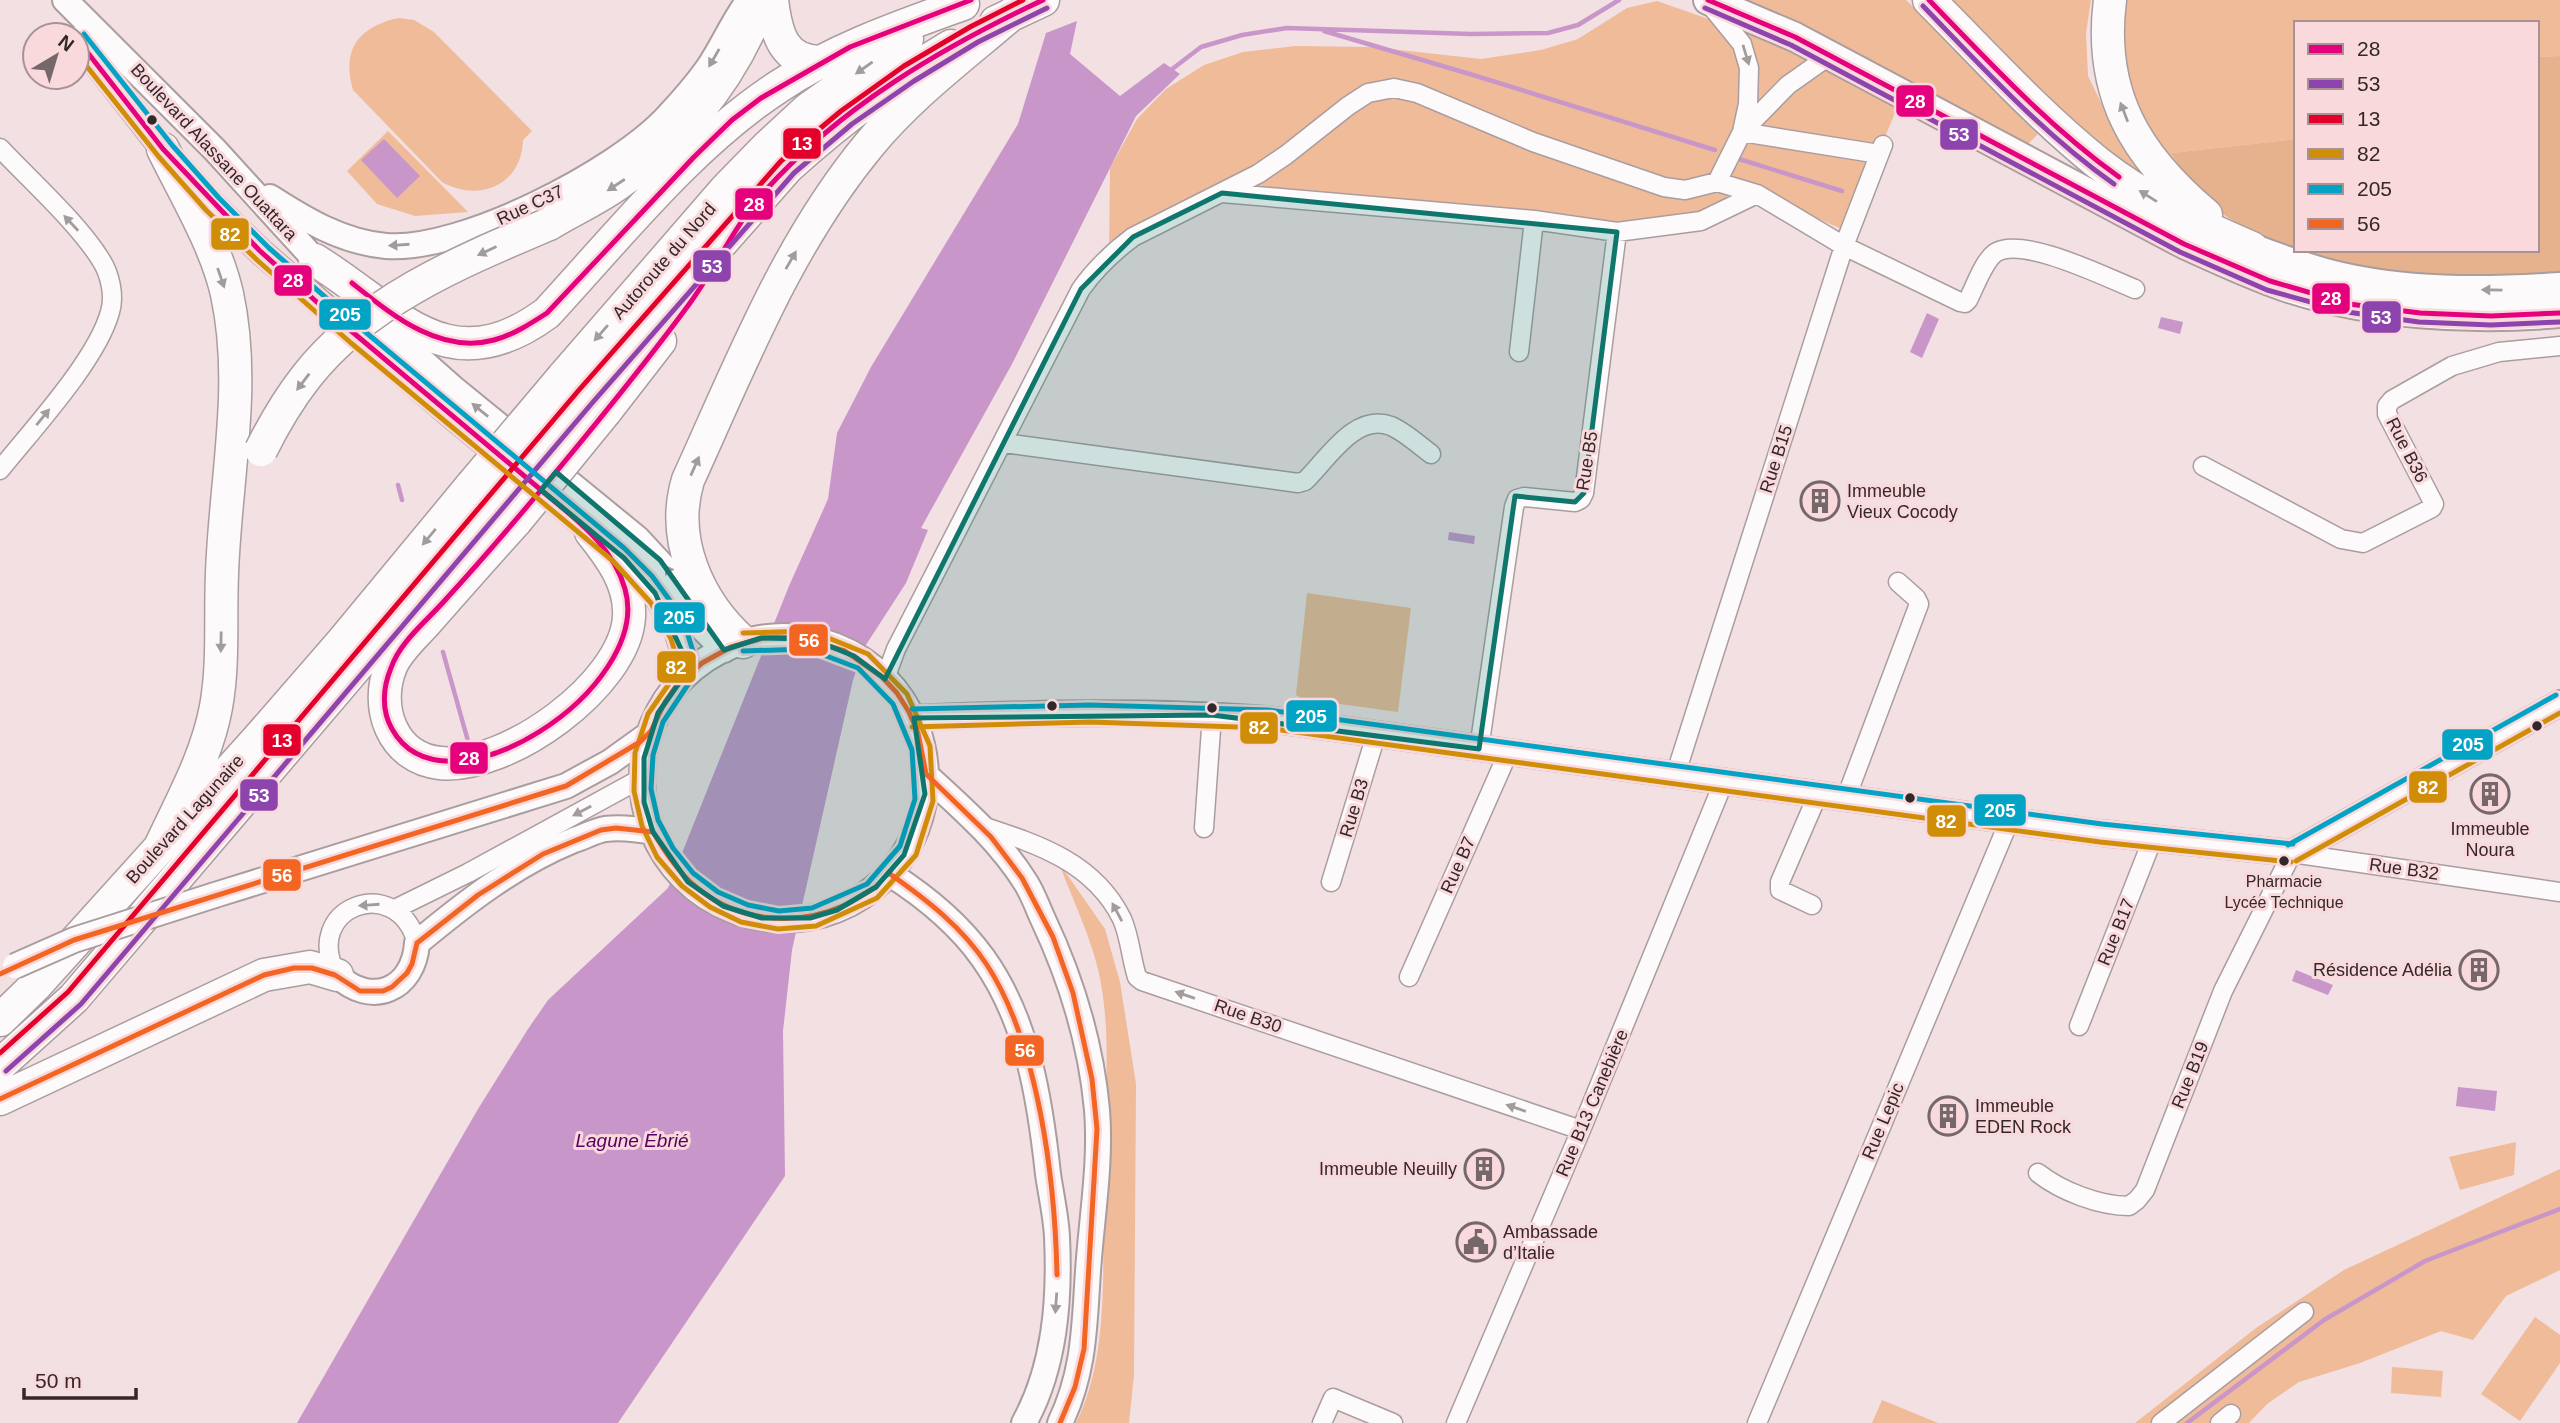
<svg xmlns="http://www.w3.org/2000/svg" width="2560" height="1423" font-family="Arial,sans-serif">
<rect width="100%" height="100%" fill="#f2e0e2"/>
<!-- green -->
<path fill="#efbb98" d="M1737 0H1906L2041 131 2025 147 1798 21Z
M1946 0H2091L2086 33 2088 76 2125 152 2145 176C2069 130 2009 62 1946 0Z
M2118 0H2560V56L2537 57V23H2296V139L2171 153 2193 189 2163 162 2121 68Z
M1657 1 1786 46 1897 108 1846 231 1762 194 1703 214 1629 223 1468 204 1231 196 1109 261 1110 168 1137 119 1166 89 1204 65 1243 52 1295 46 1372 47 1481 59 1541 50 1578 39 1627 8Z
M399 18 414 20 434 32 532 131 523 140C522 185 479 203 442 182L353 90C341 50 359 26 399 18Z
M388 131 468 212 415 216 377 204 347 171Z
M1307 593 1411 608 1398 712 1303 699 1296 695Z
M1059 863 1105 929 1120 982 1136 1084 1134 1375 1129 1423H1076C1111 1354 1102 1257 1103 1181 1103 1111 1114 1038 1098 969 1089 933 1072 898 1059 863Z
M2516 1142 2514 1175 2460 1190 2449 1157Z
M2560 1169V1270L2506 1296 2473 1340 2441 1331 2360 1363 2299 1382 2267 1404 2249 1423H2135L2256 1328 2344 1270Z
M2535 1317 2560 1335V1363L2520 1421 2481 1394Z
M2392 1367 2443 1371 2441 1397 2391 1393Z
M1882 1400 1938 1423H1872Z"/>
<!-- forest -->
<path fill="#e5b28d" d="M2560 56V273C2471 281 2386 279 2300 250H2537V57Z
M2296 139V249C2259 238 2221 218 2194 189 2185 179 2178 164 2171 153Z"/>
<!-- water -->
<path fill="#c996ca" d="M1077 21 1070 54 1120 96 1164 63 1180 74 1136 116 1012 364 921 528 928 530 906 583 864 648 853 680 792 950 783 1031 785 1176 618 1423H297L478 1109 528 1029 548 1000 668 888 789 586 828 499 837 433 871 367 1018 124 1046 33Z
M384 139 420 176 397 198 361 160Z
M1927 313 1939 319 1922 358 1910 352Z
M2161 317 2183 322 2180 334 2158 328Z
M1449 532 1475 536 1474 544 1448 540Z
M2296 970 2333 985 2328 995 2292 981Z
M2458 1087 2497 1091 2495 1111 2456 1106Z"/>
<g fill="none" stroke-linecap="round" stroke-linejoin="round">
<!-- stream -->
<path stroke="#c996ca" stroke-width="4.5" d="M1324 31 1473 75 1715 150
M1167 73 1201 47 1242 35 1287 28 1471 34 1548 33 1578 25 1619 0
M1739 159 1842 191
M398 485 402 500
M443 652 468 741
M2187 1423 2324 1320 2425 1261 2560 1209"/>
<!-- street casing -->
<g stroke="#aa9d9f" stroke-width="21">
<path id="street" d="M1742 132 1879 154
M1742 132 1788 85 1829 56
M0 148C31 181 78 223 101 260 110 274 115 296 110 312 97 360 32 430 0 470
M1717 182 1757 194 1844 246 1960 302 1965 303 1968 300C1975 287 1983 262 1995 253 2022 235 2107 278 2135 289
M1222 193 1534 220 1617 232 1701 221 1757 194
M1519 352 1534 220
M1004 443 1298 483 1305 481C1327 460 1355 412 1391 426 1405 432 1419 445 1431 454
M2203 466 2341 539 2363 543 2432 508 2434 504 2387 414V406L2392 400 2452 366 2499 352 2560 346
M885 679 896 649 1081 289C1096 268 1113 252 1133 237L1258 174 1286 155 1348 106 1368 93 1394 88 1417 93 1533 142 1664 187 1685 190 1717 182 1742 132 1748 104 1749 68 1742 44 1711 6
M1479 749 1514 507 1517 499 1524 497 1575 502 1581 499 1584 493 1617 232
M1675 776 1844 246 1883 145
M1846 798 1919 604 1916 598 1898 582
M982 826C1037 844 1094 862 1122 919 1130 937 1131 958 1137 977L1142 981 1581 1130
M1204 828 1212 715
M1331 882 1376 735
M1812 905 1780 890V882L1818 794
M395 909 468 873 642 778
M337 975C300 909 396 870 417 943
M1409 977 1508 753
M2079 1026 2153 838
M2038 1173C2061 1191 2099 1206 2129 1206L2137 1200 2145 1190 2223 991 2292 853 2560 892
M1322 1423 1333 1398 1393 1423
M1456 1423 1581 1130 1724 781
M1757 1423 2010 819
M2161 1423 2304 1312
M2220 1423 2231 1414"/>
</g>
<!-- secondary casing -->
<g stroke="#aa9d9f" stroke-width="28">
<path id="secondary" d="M65 0 215 150 326 272
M77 39 163 149 212 204 262 253 451 415 624 558 655 593 676 628 687 662 682 679
M270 197C306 220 342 242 386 246 461 252 616 172 667 117 681 102 696 85 708 68 723 46 733 21 749 0
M359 305 453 388 637 538 675 579 704 630 724 650
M642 778a142 142 0 1 1 284 0a142 142 0 1 1-284 0Z
M912 718C1030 713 1149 710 1267 719L2101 833 2292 853 2560 703
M926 775C962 808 1000 841 1026 883 1033 894 1037 906 1042 917 1070 976 1091 1044 1097 1110 1101 1158 1093 1209 1089 1258 1084 1317 1087 1367 1060 1423
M890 874C926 897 958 923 983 958 1028 1021 1040 1100 1048 1174 1051 1195 1056 1216 1057 1237 1060 1300 1055 1367 1024 1423
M215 895 566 786 610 762 649 734
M337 975C371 1008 414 990 417 943 465 903 515 864 574 840 584 837 594 831 605 829 621 827 637 829 653 832"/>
</g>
<!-- primary casing -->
<g stroke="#aa9d9f" stroke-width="32">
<path id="primary" d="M1708 0 1795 37 2184 244C2217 259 2249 274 2283 286 2367 315 2472 321 2560 313
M2252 248C2278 258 2303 267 2329 274 2403 293 2484 292 2560 287"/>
</g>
<!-- highway casing -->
<g stroke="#aa9d9f" stroke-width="35">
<path id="highway" d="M772 0C776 33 783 63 822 62
M1929 0C1984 55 2037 114 2098 163 2145 200 2198 225 2252 248
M2110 0C2098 94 2136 156 2206 215
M996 22 1043 0
M549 224C572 210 597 199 619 183 685 137 734 75 762 0
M315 260C397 311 448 386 547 313 618 236 691 144 778 87 835 49 899 27 963 4
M563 377 726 189 768 146 808 109 907 39
M586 396 788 167C839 121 892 81 951 46
M605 412 660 341
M516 521C486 554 457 587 428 620 416 634 398 649 391 666 374 707 392 758 440 763 506 770 625 685 629 617 631 584 611 557 591 532
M743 642C698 602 670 539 688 480 741 364 787 244 869 145 910 95 964 55 1013 13
M161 845C182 800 207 756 216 707 224 663 220 618 222 574 225 481 247 386 227 294 216 245 185 194 163 149
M0 1020 36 985 256 741 343 641 472 485
M0 1065 74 998 495 504
M0 1099 264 975 310 967 337 975"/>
</g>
<!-- street -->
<use href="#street" stroke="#fdfafb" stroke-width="18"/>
<!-- secondary -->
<use href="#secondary" stroke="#fdfafb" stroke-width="24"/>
<!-- primary -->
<use href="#primary" stroke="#fdfafb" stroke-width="28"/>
<!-- highway -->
<use href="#highway" stroke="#fdfafb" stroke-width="32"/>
<!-- secondary-bridge casing -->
<g stroke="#aa9d9f" stroke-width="28" stroke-linecap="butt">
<path id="secondary-bridge" d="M15 966 74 940 215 895"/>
</g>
<!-- highway-bridge casing -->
<g stroke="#aa9d9f" stroke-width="35" stroke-linecap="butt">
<path id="highway-bridge" d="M261 450C274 424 288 400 306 377 366 300 462 261 549 224
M472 485 563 377
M495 504 586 396
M516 521 605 412"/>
</g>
<!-- secondary-bridge -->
<use href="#secondary-bridge" stroke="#fdfafb" stroke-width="24"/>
<!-- highway-bridge -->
<use href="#highway-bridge" stroke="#fdfafb" stroke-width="32"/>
<!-- bus-1 casing -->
<g stroke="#f9d9dc" stroke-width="10">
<path id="bus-1" d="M1708 0 1795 37 2184 244 2270 281 2349 304 2420 313 2491 316 2560 313
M1929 0C1990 63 2048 126 2119 177
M77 39 163 149 259 250 319 304 541 490
M352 283C391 314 439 355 494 340 513 335 530 324 547 313L694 157 732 120 761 98 850 47 971 0
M541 490C574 518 613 545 625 589 654 688 445 824 392 729 381 710 383 687 391 668 400 641 429 619 447 598 479 563 510 527 541 490Z
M541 490C592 429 643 367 690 303 716 267 735 225 764 192 840 107 941 48 1043 0"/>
</g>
<!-- bus-2 casing -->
<g stroke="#f9d9dc" stroke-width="10">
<path id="bus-2" d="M1923 6C1984 69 2042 133 2114 184
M1705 8 1791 45 2180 252 2267 290 2347 312 2419 322 2491 325 2560 322
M6 1071 81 1004 593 402 794 173 852 124 914 81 978 42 1047 8"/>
</g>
<!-- bus-3 casing -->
<g stroke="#f9d9dc" stroke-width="10">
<path id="bus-3" d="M0 1053 68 992 579 390 781 161 841 111 904 66 970 27 1023 0"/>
</g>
<!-- bus-4 casing -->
<g stroke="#f9d9dc" stroke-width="10">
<path id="bus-4" d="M77 54 159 157 206 210 257 260 351 343 613 561 651 603 671 639 678 662 673 678 648 714 635 753 634 791 642 826 657 857 682 886 710 907 741 922 778 929 816 926 877 898 916 855 933 801 930 746 907 694 868 654 811 631 743 633
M912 727 1090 722 1266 728 2100 842 2291 862
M2296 861 2560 713"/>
</g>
<!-- bus-5 casing -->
<g stroke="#f9d9dc" stroke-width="10">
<path id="bus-5" d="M84 34 172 145 219 198 269 248 363 330 624 548 652 576 671 602 687 632 696 661 691 680 663 722 653 755 651 789 658 820 673 848 693 873 718 892 748 905 779 911 812 908 867 884 900 846 915 799 912 750 893 704 858 668 808 649 743 651
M912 709 1090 705 1268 710 2102 824 2293 844
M2288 845 2556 695"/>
</g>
<!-- bus-6 casing -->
<g stroke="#f9d9dc" stroke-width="10">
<path id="bus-6" d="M890 874C927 900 962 927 987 965 1039 1045 1055 1181 1057 1275
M0 974 74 940 566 786 640 742 651 731 665 702 677 685 702 663 731 647 763 638 779 637 802 638 845 651 882 677 897 693 909 712 918 733 926 774 991 837 1022 878 1053 937 1073 993 1092 1079 1097 1129 1084 1349 1075 1387 1060 1423
M0 1099 264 975 294 968H312L335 975 360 991H383L392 987 407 973 412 964 417 943 478 895 543 854 601 830 616 828 653 832C665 852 678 872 696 887 738 922 794 927 843 906 855 901 865 893 876 887"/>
</g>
<!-- bus-1 -->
<use href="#bus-1" stroke="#e5007d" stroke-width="5"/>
<!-- bus-2 -->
<use href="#bus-2" stroke="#8e44ad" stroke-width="5"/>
<!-- bus-3 -->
<use href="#bus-3" stroke="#e4002b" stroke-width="5"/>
<!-- bus-4 -->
<use href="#bus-4" stroke="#d08d08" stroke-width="5"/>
<!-- bus-5 -->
<use href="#bus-5" stroke="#03a3c6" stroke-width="5"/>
<!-- bus-6 -->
<use href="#bus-6" stroke="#f26522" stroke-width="5"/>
</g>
<!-- one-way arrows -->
<defs><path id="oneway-solid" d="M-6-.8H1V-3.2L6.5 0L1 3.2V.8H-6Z" transform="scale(1.75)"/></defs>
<g fill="#a29c9c">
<use href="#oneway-solid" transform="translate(1746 55) rotate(73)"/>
<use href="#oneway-solid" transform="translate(714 58) rotate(120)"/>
<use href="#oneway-solid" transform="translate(864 68) rotate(145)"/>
<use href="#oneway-solid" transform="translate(2124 112) rotate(-111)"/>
<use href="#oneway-solid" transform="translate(616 185) rotate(147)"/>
<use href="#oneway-solid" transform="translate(2148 196) rotate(-148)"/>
<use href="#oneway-solid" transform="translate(71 223) rotate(-133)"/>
<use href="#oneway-solid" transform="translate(399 245) rotate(176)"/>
<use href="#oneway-solid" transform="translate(487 251) rotate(155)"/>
<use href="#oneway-solid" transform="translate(791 260) rotate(-60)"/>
<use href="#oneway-solid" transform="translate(221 278) rotate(71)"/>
<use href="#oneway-solid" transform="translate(2492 290) rotate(-179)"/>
<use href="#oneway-solid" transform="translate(601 333) rotate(131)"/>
<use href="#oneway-solid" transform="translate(303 382) rotate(127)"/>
<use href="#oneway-solid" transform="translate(480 410) rotate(-141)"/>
<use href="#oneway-solid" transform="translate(43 417) rotate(-51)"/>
<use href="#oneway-solid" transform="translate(695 466) rotate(-66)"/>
<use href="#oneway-solid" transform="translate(429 537) rotate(130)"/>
<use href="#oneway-solid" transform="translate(671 574) rotate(-126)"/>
<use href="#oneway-solid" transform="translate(221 642) rotate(91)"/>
<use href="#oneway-solid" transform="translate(582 811) rotate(152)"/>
<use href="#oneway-solid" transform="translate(369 905) rotate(176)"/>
<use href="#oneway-solid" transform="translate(1117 912) rotate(-118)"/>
<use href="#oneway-solid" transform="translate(1185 995) rotate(-161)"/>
<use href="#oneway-solid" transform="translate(1516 1108) rotate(-161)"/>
<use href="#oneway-solid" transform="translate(1056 1303) rotate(94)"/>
</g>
<!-- marked area -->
<path fill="#0f766e" fill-opacity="0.2" stroke="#0f766e" stroke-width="5" stroke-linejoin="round" d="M1222 193 1617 232 1584 493 1575 502 1515 496 1479 749 1212 715 914 718 925 794 904 855 876 887 837 910 810 918H762L723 906 688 882 653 832 644 802V758L658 713 682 679 687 662 655 593 624 558 541 490 556 472 660 560 724 650 761 638 812 639 854 656 885 679 1081 289 1133 237Z"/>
<!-- icons -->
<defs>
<g id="building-ring" transform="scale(2.0125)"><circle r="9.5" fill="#f9d9dc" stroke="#76686a" stroke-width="1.5"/><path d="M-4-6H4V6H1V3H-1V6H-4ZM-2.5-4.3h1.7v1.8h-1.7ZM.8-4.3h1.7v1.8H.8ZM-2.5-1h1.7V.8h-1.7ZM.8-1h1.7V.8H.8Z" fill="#76686a"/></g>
<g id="civic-ring" transform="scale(2.0125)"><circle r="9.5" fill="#f9d9dc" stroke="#76686a" stroke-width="1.5"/><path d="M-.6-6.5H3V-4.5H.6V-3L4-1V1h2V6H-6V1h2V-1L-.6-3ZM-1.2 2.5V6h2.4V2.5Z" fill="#76686a"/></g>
</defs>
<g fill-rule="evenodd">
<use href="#building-ring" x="1820" y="501"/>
<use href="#building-ring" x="2490" y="794"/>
<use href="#building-ring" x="2479" y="970"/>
<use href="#building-ring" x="1948" y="1116"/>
<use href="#building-ring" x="1484" y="1169"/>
<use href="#civic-ring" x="1476" y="1242"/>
</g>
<!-- markers -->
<g fill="#332829" stroke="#f9d9dc" stroke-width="2.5">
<circle cx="152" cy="120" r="6"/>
<circle cx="1052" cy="706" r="6"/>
<circle cx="1212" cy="708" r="6"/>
<circle cx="2537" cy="726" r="6"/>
<circle cx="1910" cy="798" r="6"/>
<circle cx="2284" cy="861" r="6"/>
</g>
<g text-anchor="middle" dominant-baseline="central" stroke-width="6" stroke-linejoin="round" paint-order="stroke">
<!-- bus labels -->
<g font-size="16" fill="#332829" stroke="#f9d9dc">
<text x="2284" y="881">Pharmacie<tspan x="2284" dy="21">Lycée Technique</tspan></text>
</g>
<!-- street labels -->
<g font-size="18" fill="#332829" stroke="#f9d9dc">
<text transform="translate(214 152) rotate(47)">Boulevard Alassane Ouattara</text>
<text transform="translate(530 205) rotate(-25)">Rue C37</text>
<text transform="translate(664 261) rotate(-49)">Autoroute du Nord</text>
<text transform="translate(2407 450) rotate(63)">Rue B36</text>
<text transform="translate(1776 459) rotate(-72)">Rue B15</text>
<text transform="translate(1587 461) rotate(-81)">Rue B5</text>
<text transform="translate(1354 808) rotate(-73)">Rue B3</text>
<text transform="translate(185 819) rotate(-48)">Boulevard Lagunaire</text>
<text transform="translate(1458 865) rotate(-66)">Rue B7</text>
<text transform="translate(2404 869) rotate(8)">Rue B32</text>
<text transform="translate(2116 932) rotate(-68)">Rue B17</text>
<text transform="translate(1248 1016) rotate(19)">Rue B30</text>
<text transform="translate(2190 1075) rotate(-68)">Rue B19</text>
<text transform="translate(1592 1103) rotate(-67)">Rue B13 Canebière</text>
<text transform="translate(1883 1121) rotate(-67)">Rue Lepic</text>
</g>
<!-- poi labels -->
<g font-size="18" fill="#332829" stroke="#f9d9dc" text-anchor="start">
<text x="1847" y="491">Immeuble<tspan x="1847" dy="21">Vieux Cocody</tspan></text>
<text x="2490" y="829" text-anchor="middle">Immeuble<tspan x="2490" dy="21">Noura</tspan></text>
<text x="2452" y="970" text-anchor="end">Résidence Adélia</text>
<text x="1975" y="1106">Immeuble<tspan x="1975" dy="21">EDEN Rock</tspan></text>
<text x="1457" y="1169" text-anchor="end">Immeuble Neuilly</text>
<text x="1503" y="1232">Ambassade<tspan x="1503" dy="21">d’Italie</tspan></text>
</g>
<!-- water labels -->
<g font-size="19" font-style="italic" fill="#560061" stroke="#f9d9dc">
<text x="632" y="1140">Lagune Ébrié</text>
</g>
</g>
<g stroke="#f9d9dc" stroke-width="2.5">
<rect x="1895" y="84" width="40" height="34" rx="7" fill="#e5007d"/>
<rect x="1939" y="118" width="40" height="33" rx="7" fill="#8e44ad"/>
<rect x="782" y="127" width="40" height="33" rx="7" fill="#e4002b"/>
<rect x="734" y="187" width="40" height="34" rx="7" fill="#e5007d"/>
<rect x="210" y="217" width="40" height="34" rx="7" fill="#d08d08"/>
<rect x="692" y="249" width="40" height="34" rx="7" fill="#8e44ad"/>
<rect x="273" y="264" width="40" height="33" rx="7" fill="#e5007d"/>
<rect x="2311" y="282" width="40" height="33" rx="7" fill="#e5007d"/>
<rect x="318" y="298" width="54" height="33" rx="7" fill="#03a3c6"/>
<rect x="2361" y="300" width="41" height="34" rx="7" fill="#8e44ad"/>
<rect x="653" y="601" width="53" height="33" rx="7" fill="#03a3c6"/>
<rect x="788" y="623" width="41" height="34" rx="7" fill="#f26522"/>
<rect x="656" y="650" width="41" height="34" rx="7" fill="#d08d08"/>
<rect x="1285" y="699" width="53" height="34" rx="7" fill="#03a3c6"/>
<rect x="1239" y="711" width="40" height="34" rx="7" fill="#d08d08"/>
<rect x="262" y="723" width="40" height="34" rx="7" fill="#e4002b"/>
<rect x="2441" y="728" width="53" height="33" rx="7" fill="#03a3c6"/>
<rect x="449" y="741" width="40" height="34" rx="7" fill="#e5007d"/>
<rect x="2408" y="770" width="40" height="34" rx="7" fill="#d08d08"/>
<rect x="239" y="778" width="40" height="34" rx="7" fill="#8e44ad"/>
<rect x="1973" y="793" width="54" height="34" rx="7" fill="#03a3c6"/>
<rect x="1926" y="804" width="41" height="34" rx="7" fill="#d08d08"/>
<rect x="262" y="858" width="40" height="34" rx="7" fill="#f26522"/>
<rect x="1004" y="1034" width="41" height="33" rx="7" fill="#f26522"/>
</g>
<g font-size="19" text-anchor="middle" font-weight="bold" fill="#fff">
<text x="1915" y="108">28</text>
<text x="1959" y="141">53</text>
<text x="802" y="150">13</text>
<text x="754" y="211">28</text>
<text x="230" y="241">82</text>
<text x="712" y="273">53</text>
<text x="293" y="287">28</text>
<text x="2331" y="305">28</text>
<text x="345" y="321">205</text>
<text x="2381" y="324">53</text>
<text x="679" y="624">205</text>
<text x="809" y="647">56</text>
<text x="676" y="674">82</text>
<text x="1311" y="723">205</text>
<text x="1259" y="734">82</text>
<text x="282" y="747">13</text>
<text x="2468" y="751">205</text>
<text x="469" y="765">28</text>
<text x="2428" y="794">82</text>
<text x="259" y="802">53</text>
<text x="2000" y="817">205</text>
<text x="1946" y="828">82</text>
<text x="282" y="882">56</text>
<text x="1025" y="1057">56</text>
</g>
<!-- legend -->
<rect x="2294" y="21" width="245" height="231" fill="#f9d9dc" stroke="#aa9294" stroke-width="2"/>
<rect x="2308" y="44" width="35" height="10" fill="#e5007d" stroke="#aa9294" stroke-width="2"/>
<text x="2357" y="56" font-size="21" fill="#332829">28</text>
<rect x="2308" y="79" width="35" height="10" fill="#8e44ad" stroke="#aa9294" stroke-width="2"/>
<text x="2357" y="91" font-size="21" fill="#332829">53</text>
<rect x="2308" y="114" width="35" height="10" fill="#e4002b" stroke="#aa9294" stroke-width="2"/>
<text x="2357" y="126" font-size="21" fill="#332829">13</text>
<rect x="2308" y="149" width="35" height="10" fill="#d08d08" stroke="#aa9294" stroke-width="2"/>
<text x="2357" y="161" font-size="21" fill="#332829">82</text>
<rect x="2308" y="184" width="35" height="10" fill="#03a3c6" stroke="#aa9294" stroke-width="2"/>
<text x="2357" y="196" font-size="21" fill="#332829">205</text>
<rect x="2308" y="219" width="35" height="10" fill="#f26522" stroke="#aa9294" stroke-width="2"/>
<text x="2357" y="231" font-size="21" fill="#332829">56</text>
<!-- north arrow -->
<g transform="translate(56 56) rotate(38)"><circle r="33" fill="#f9d9dc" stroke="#aa9294" stroke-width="2"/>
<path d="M0-5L12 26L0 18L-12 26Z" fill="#76686a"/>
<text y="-10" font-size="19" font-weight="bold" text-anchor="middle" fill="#332829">N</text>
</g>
<!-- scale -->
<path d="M24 1388v10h112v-10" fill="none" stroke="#332829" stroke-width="3.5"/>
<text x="35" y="1388" font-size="21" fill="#332829" stroke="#f9d9dc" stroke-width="5" paint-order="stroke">50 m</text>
</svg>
